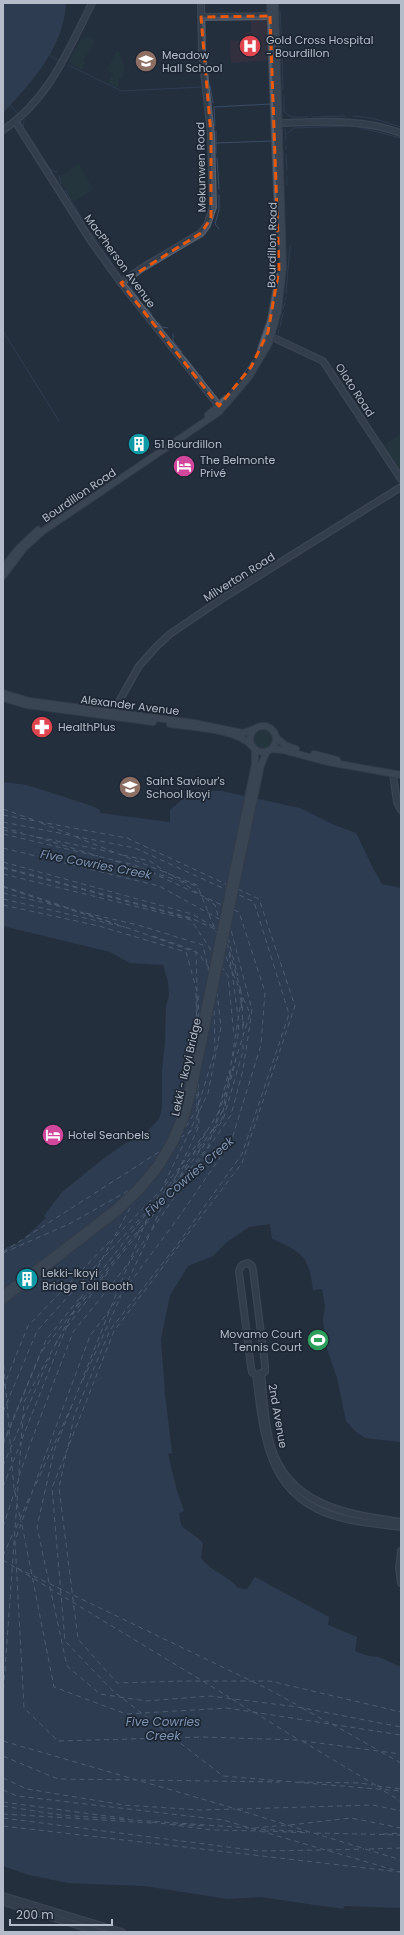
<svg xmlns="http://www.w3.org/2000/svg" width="404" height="1935" font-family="Poppins,sans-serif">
<rect width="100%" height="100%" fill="#242f3e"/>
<!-- medical -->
<path fill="#32303f" d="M269 19 270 60 231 63 230 40 242 41 245 33 251 32V20Z"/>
<!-- green -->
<path fill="#263c3f" d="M88 37 95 40 83 61 85 62 82 70 72 64 70 60 82 38Z
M117 51 120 53 124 67 122 79 119 77 118 87 108 83 113 74 107 70Z
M79 164 93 189 74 202 60 181 61 176Z
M401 433V474L383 447Z
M253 739a10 10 0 1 1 20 0a10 10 0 1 1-20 0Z"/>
<!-- water -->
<path fill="#394c67" d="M3 3H66C64 47 32 82 3 113Z
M3 782 27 785 92 806 100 810V813L170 822V810L187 795 201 791H222L300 808 332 824 356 833 373 868 382 884 401 888V1442L365 1438 355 1431 346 1421 337 1378 327 1349 323 1320 325 1306 322 1289 313 1290C309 1257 303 1252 272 1239L270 1224 249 1227 227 1242 213 1256 188 1266 170 1295 161 1339 165 1394 172 1453 168 1454 177 1491 184 1511 179 1513C180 1517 180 1523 182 1526 183 1528 198 1537 203 1543L201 1558C211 1572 227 1574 238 1588L247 1589 255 1577 329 1617 328 1625 357 1637 355 1651 368 1656 379 1657 401 1667V1908L345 1906 343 1909 260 1897 228 1899 144 1886 68 1883 29 1875 3 1866V1252L7 1247 20 1242 46 1218 44 1216 62 1192 103 1159 126 1143 144 1135 159 1119 162 1108V1070L165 1044 166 1006 169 996 168 982 163 965 130 963 110 952 3 926Z"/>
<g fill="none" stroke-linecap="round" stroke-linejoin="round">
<!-- stream -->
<path stroke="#394c67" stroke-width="1" d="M280 10 282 50
M49 55 60 61
M282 56 283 89
M68 65 122 91 202 87
M210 86 213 103
M284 95V112L292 117H308
M10 105 19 115
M353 116 371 118 401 127
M312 117 345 116
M24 121 23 127 51 170 57 172
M215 126 214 107 271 104
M354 126 401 138
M285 129 286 141
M216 131V153
M285 135 294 128 345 126
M216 143 272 141
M286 146V149
M286 154 287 170
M217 158 219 189
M59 176 61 184
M287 176V185
M65 190 84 222 90 223
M93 228 92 234 99 244
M219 229 215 224 219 210V195
M101 247 120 275 126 277
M131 282V288L139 299
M286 293 290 246
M285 300 286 297
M145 305 152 315
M283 309 285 303
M158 322 162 327 168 328
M280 327 283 313
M3 331 59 421
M173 334V341L182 352
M278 334 279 330
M185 357 198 373
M200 375 203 379
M238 382 253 360
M228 394 235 386"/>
<!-- ferry -->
<path stroke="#7c92b1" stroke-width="1" stroke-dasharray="5 4" stroke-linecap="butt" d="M3 809 34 820
M3 815 127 838 228 885
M3 822 135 848 227 890
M41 823 70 834
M3 827 22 833
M3 830 116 853
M3 834 135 865 224 906
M36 837 98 856
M76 837 197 885 217 934
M3 848 159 886 221 920
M123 855 150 861 167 873
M115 861 144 870
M3 862 192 914 219 930
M3 867 191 918 219 931
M3 868 192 919
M151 872 177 880
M3 874 191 920 213 953
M172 875 199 894
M182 881 197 886 198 889
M3 886 125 927
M3 887 60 906
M238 889 259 899 295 1006 242 1163 114 1331 52 1488 65 1641 113 1691 223 1776 401 1791
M3 893 71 909
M205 898 215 905 219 919
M3 899 128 928 198 953 210 969
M3 905 99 926 186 952 198 995 199 1023
M72 910 115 924
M234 910 239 912 265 992 261 1045 231 1142 176 1221 90 1336 42 1464 15 1541 24 1708 58 1741 204 1737 296 1740 401 1754
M86 913 138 925 203 945 207 964
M153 936 196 951 197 990
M228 938 238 976
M227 943 242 994
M229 953 231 966
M221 966 228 976 234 1036
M208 967 209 974
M232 971 238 1017
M239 989 241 1000
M196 993 197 1034
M197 997V1030
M242 997 243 1034
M241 1003 242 1010
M243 1021 244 1029
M233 1056 239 1031 238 1022
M230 1076 231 1067
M228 1083 242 995
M197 1085V1108
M226 1097 236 1060
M199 1103 215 1051 214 1007
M225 1106 227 1095
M216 1123 223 1110
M215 1128 222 1119 226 1092
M210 1133 214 1127
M213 1133 223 1120 243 1051V1039
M181 1134 198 1108
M180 1138 197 1127V1111
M198 1152 204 1143
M193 1154 218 1113 229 1071
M182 1164 208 1129
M176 1176 213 1130
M180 1176 188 1163
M173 1184 179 1176
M165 1185 179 1168
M170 1189 199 1126 198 1081
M164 1199 189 1166
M158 1200 173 1180
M159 1200 170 1187
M148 1220 211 1136
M145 1225 208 1147 250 1014 224 952
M152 1229 163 1203
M137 1234 143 1225
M116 1236 163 1188
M3 1252 162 1150
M3 1253 71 1223 133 1188
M105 1256 149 1209
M131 1260 231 1115 243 1070 252 1010 230 926
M87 1289 154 1204
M124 1289 149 1236
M77 1306 146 1221
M111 1307 144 1226 208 1093 221 1027 217 993
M109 1312 54 1451 37 1527 67 1666 100 1694 146 1701 210 1696 298 1707 401 1727
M72 1315 142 1229
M67 1327 110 1270
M55 1345 58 1339
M42 1351 73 1312
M3 1356 5 1381
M83 1380 121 1296
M5 1384 7 1401
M3 1388 28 1326 112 1239
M7 1404 9 1427
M3 1412 37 1331 101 1260
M23 1418 50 1357
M9 1430 12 1463
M22 1439 68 1323
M3 1443 40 1354
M3 1445 46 1340 82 1295
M68 1447 74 1416 110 1330 177 1245 242 1154 289 1014 254 902 237 894
M66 1454 59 1488 78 1639 117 1683 185 1681H270L401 1712
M3 1466 22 1421
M12 1466 14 1488
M19 1476 31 1442 73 1332 128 1264
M36 1484 72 1405
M3 1487 21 1442
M15 1492 16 1498
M17 1503 21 1522
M22 1525 54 1687 126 1714 227 1708 401 1735
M3 1527 18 1481
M16 1528 29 1498
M3 1556 14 1531
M3 1560 229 1697
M17 1568 268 1689 299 1706
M3 1698 24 1402 135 1199
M232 1699 251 1711
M302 1708 329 1723
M254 1712 299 1740
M332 1724 378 1750
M3 1741 216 1803 401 1860
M302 1741 382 1789
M381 1752 401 1763
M3 1756 58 1779 136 1780
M3 1778 27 1789 124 1805 200 1810 235 1809
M141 1780 280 1782
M299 1782 360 1783 373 1785
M377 1786 401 1789
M3 1790 17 1796 223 1820 401 1872
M384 1791 401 1801
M3 1802 129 1819
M3 1806 61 1815 249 1828
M238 1809 373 1805 401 1811
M3 1814 152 1823
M3 1818 259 1851 324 1850
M152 1822 211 1830 261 1831
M171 1824 206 1826
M290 1825 351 1818 401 1828
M3 1826 400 1872
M254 1828 287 1825
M261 1829 308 1832
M264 1831 310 1833
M316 1833 401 1835
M383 1834 401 1833
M369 1849 401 1848
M327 1850 364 1849"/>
<!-- secondary casing -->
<g stroke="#565f6c" stroke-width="8">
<path id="secondary" d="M201 17 270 16
M15 121 91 241 121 283 219 406
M279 123C321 122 361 118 401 133
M3 130C49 99 68 51 92 3
M121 283 142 268 201 233 207 225 213 207 211 135 202 54 201 3
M272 337 323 361 401 479
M113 712 139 666 157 646 170 634 223 598 401 487
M393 775 397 802 401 810
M261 1373C264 1397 264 1423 271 1446 289 1506 347 1514 401 1522
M256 1375 265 1372V1365L253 1270 252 1266 248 1263C242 1264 240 1266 239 1272L251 1367 252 1372 256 1375C264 1437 267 1497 338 1517 358 1523 380 1524 401 1527
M401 1551 399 1568 401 1583
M3 1896 122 1932
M3 1902 99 1932"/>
</g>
<!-- primary casing -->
<g stroke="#414a57" stroke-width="8">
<path id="primary" d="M270 3 279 243
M261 349 271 320 279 276
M208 415 226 399
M3 568 18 549 38 530
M3 576 24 548 43 531 219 412 249 377 269 343 278 311 283 267 275 3
M3 693 29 701 194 723 243 733 254 729
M3 698 27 705 153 722
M170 724C192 727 237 729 252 746
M250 739a13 13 0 1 1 26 0a13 13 0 1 1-26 0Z
M277 738 285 745 296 749
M271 749 283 750 328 762 401 775
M314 754 337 760
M3 1294 113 1210 137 1188 157 1164 171 1140 182 1114 189 1085 255 764V749
M3 1301 118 1212 141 1190 160 1167 175 1142 186 1116 194 1086 261 765 267 751"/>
</g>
<!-- secondary -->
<use href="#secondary" stroke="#465061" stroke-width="5.5"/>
<!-- primary -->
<use href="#primary" stroke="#56606e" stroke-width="6"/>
</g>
<!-- marked area -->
<path d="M0 0H404V1935H0ZM270 16 279 269 268 332 251 367 219 406 121 283 201 233 211 218V135L201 17Z" fill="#242f3e" fill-opacity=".55" fill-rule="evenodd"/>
<path fill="none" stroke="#e8590c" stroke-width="3" stroke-dasharray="8 5" stroke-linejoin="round" d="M270 16 279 269 268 332 251 367 219 406 121 283 201 233 211 218V135L201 17Z"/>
<!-- icons -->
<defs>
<g id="hospital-disc" transform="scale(1.15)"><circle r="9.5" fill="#e0444e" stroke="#1d2633"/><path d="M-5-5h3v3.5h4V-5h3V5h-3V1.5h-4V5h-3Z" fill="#fff"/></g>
<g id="school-disc" transform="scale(1.15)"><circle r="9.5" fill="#8d6e63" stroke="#1d2633"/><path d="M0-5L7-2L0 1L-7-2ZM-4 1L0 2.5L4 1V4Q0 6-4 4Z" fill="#fff"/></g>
<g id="building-disc" transform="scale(1.15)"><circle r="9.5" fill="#0f9aa8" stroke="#1d2633"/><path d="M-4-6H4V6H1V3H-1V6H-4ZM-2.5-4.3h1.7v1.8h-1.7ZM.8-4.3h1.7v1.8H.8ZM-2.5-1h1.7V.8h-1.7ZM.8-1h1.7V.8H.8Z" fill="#fff"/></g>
<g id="hotel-disc" transform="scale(1.15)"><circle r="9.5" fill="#d1479c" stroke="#1d2633"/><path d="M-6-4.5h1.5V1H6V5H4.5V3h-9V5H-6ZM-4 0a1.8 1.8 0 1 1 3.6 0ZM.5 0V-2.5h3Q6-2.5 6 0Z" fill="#fff"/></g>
<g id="pharmacy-disc" transform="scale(1.15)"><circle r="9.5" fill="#e0444e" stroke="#1d2633"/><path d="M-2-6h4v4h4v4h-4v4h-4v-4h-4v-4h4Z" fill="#fff"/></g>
<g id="stadium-disc" transform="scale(1.15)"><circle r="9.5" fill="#2e9e5b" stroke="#1d2633"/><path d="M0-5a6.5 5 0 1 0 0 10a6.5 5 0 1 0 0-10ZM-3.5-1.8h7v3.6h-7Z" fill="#fff"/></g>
</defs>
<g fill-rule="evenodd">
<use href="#hospital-disc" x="250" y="46"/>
<use href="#school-disc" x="146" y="61"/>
<use href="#building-disc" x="139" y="444"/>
<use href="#hotel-disc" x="184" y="466"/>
<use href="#pharmacy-disc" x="42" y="727"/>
<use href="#school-disc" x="130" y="787"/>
<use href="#hotel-disc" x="53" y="1135"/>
<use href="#building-disc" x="27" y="1279"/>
<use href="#stadium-disc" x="318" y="1340"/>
</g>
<g text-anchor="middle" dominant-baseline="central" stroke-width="3.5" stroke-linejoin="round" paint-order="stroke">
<!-- poi labels -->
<g font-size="11" fill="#b4bcc9" stroke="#1d2633" text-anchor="start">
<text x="266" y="40">Gold Cross Hospital<tspan x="266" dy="13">- Bourdillon</tspan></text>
<text x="162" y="55">Meadow<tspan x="162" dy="13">Hall School</tspan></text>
<text x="154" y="444">51 Bourdillon</text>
<text x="200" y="460">The Belmonte<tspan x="200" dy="13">Privé</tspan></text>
<text x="58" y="727">HealthPlus</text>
<text x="146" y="781">Saint Saviour's<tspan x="146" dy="13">School Ikoyi</tspan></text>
<text x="68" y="1135">Hotel Seanbels</text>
<text x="42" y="1273">Lekki-Ikoyi<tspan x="42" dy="13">Bridge Toll Booth</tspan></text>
<text x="302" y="1334" text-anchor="end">Movamo Court<tspan x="302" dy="13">Tennis Court</tspan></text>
</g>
<!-- street labels -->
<g font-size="11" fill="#b4bcc9" stroke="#1d2633">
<text transform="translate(201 167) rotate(-91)">Mekunwen Road</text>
<text transform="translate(272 245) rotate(-89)">Bourdillon Road</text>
<text transform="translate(120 261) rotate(54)">MacPherson Avenue</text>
<text transform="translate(355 390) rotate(57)">Oloto Road</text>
<text transform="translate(79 495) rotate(-34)">Bourdillon Road</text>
<text transform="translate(239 577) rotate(-32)">Milverton Road</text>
<text transform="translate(130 705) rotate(7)">Alexander Avenue</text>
<text transform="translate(186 1067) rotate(-77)">Lekki - Ikoyi Bridge</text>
<text transform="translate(278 1416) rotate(80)">2nd Avenue</text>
</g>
<!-- water labels -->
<g font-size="12" font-style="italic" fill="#7c92b1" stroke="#1d2633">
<text transform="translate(96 864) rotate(11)">Five Cowries Creek</text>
<text transform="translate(189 1176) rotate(-41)">Five Cowries Creek</text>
<text x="163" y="1721">Five Cowries<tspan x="163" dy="14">Creek</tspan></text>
</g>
</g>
<!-- border -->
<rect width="404" height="1935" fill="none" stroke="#b4bcc9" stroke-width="8"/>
<!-- scale -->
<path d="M10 1919v6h102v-6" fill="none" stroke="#b4bcc9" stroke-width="2"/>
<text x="16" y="1919" font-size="12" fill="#b4bcc9" stroke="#1d2633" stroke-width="3" paint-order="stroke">200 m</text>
</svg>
